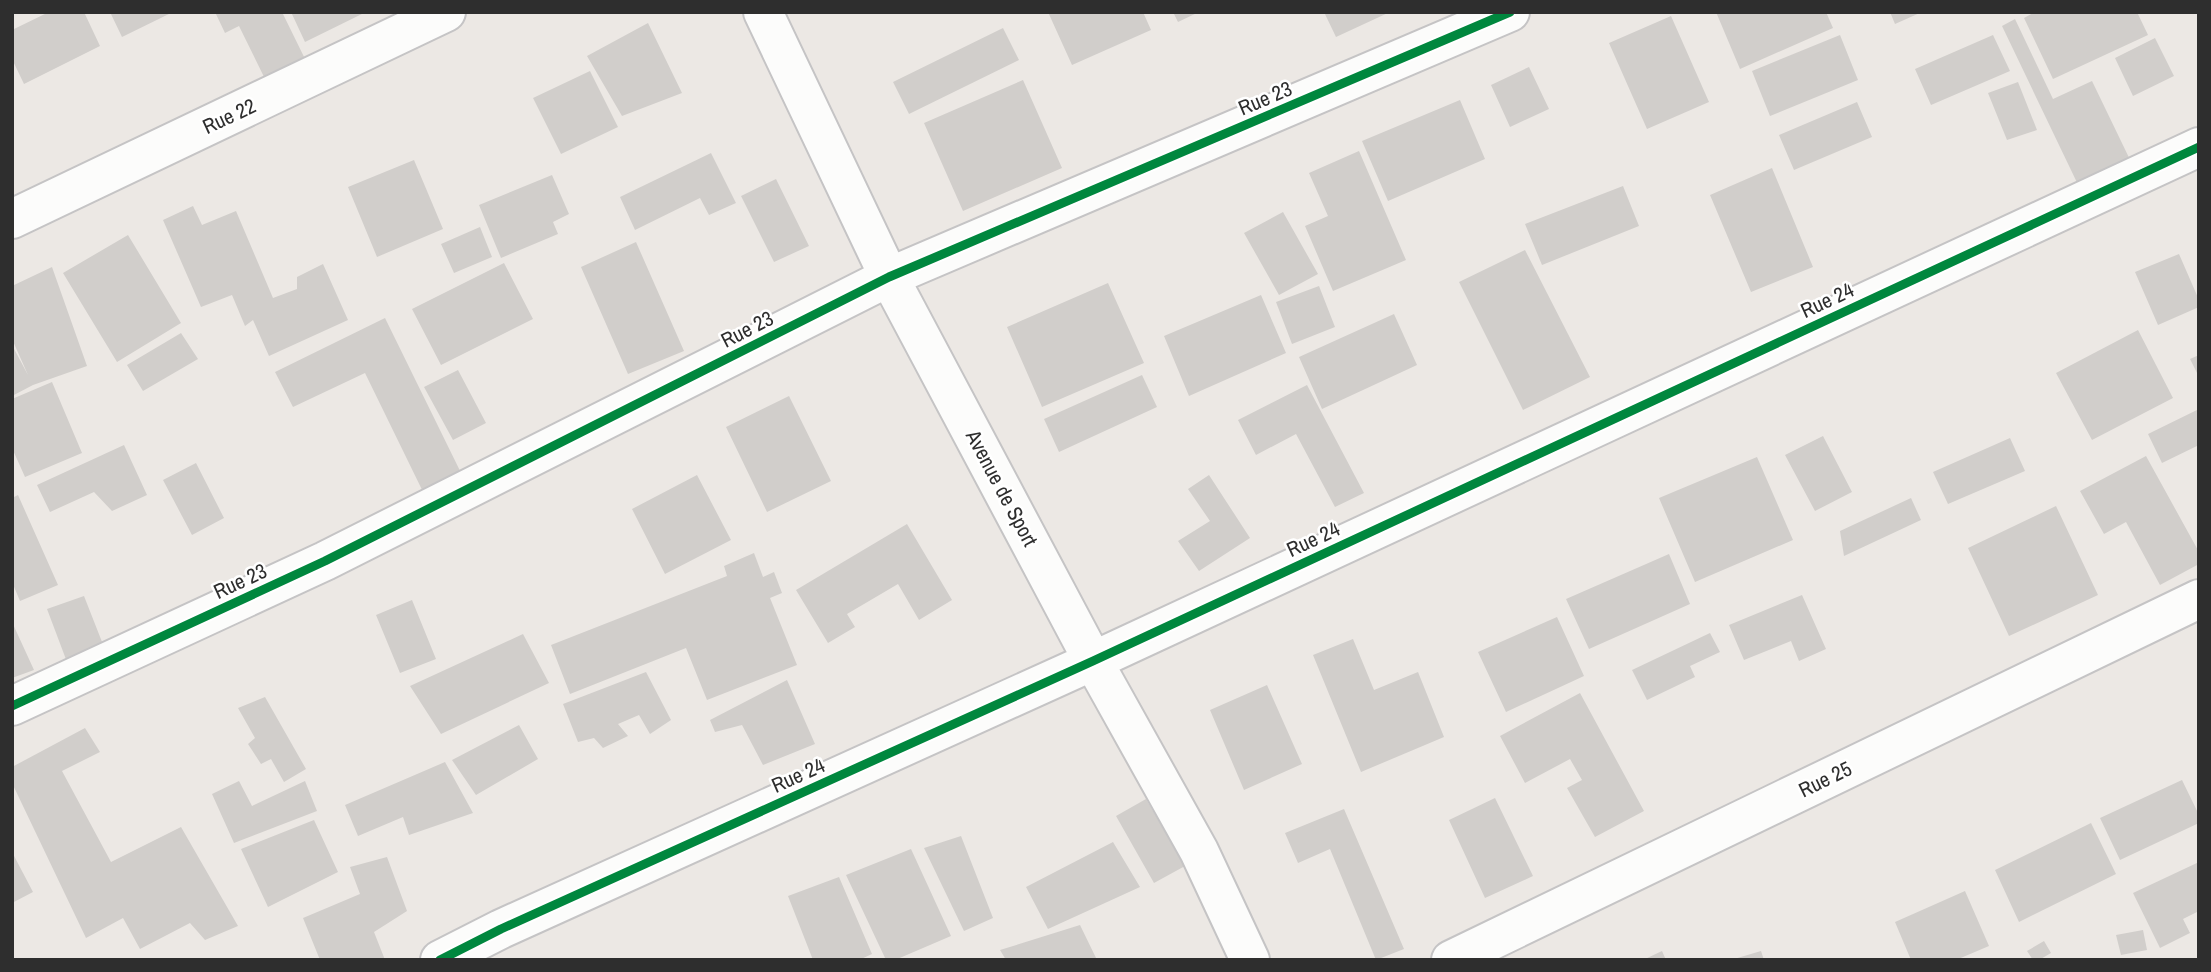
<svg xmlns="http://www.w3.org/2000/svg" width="2211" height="972" font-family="'Archivo Narrow',sans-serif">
<rect width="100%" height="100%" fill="#ece8e4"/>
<!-- building -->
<path fill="#d1cecb" d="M49 12H84L100 46 24 84 12 59V30Z
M110 12H173L122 37Z
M215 12H282L307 63 267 83 239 26 225 33Z
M291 12H366L305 42Z
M1048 12H1143L1151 30 1072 65Z
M1173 12H1199L1178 22Z
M1324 12H1390L1336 37Z
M1716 12H1826L1833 28 1740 69Z
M1890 12H1922L1895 24Z
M2035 12H2137L2148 35 2053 79 2024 18Z
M1671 16 1709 102 1647 129 1609 43Z
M2015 19 2053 99 2092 81 2134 168 2082 193 2002 26Z
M648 23 682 93 622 116 587 56Z
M1003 28 1019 60 909 114 893 82Z
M1840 35 1858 80 1770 116 1752 71Z
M1993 35 2010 71 1931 105 1915 69Z
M2155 38 2174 76 2133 96 2115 58Z
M1529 67 1549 109 1510 127 1491 85Z
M590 71 618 127 561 154 533 98Z
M1023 80 1062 168 963 211 924 123Z
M2018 82 2037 130 2007 140 1988 93Z
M1460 100 1485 159 1388 201 1362 141Z
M1857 102 1872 137 1794 170 1779 135Z
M1359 151 1406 260 1333 291 1305 226 1328 216 1309 173Z
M711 153 736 203 709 215 700 198 635 230 620 197Z
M414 160 443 229 377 257 348 187Z
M1772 168 1813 267 1751 292 1710 195Z
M552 175 569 214 553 222 558 234 501 258 479 205Z
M776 179 809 246 774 262 741 196Z
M1623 186 1639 226 1542 265 1525 224Z
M193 206 202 225 236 211 273 298 297 289V277L323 264 348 320 269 356 253 320 245 326 232 295 201 307 163 220Z
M1283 212 1318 274 1279 295 1244 233Z
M480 227 492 257 454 273 441 244Z
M128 235 181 323 117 362 63 273Z
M636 242 684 351 628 374 581 267Z
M1525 250 1590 377 1523 410 1459 282Z
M2179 254 2199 300V307L2158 325 2135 272Z
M504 263 533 319 441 365 412 309Z
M52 267 87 366 33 385 12 396V345L28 375 12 339V286Z
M1108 283 1144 363 1042 407 1007 327Z
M1319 286 1335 327 1292 344 1276 302Z
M1261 295 1286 353 1189 396 1164 336Z
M1394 314 1417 365 1322 409 1299 357Z
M385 318 465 481 427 500 365 373 293 407 275 372Z
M2138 330 2173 398 2092 440 2056 373Z
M181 333 198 359 143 391 127 365Z
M2199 355V377L2190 359Z
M458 370 486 423 453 440 424 387Z
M1142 375 1157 407 1059 452 1044 419Z
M52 382 82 453 25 477 12 448V399Z
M1307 385 1364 493 1335 507 1296 434 1256 455 1238 420Z
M789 396 831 481 767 512 726 427Z
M2199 409V445L2162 463 2148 434Z
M1823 436 1852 492 1815 511 1785 455Z
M2010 438 2025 471 1948 504 1933 472Z
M124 445 147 495 112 511 94 492 50 512 37 485Z
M2146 456 2199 552V564L2160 585 2126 522 2104 534 2080 491Z
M1757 457 1793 540 1695 582 1659 498Z
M196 463 224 518 192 535 163 480Z
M697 475 731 540 665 574 632 509Z
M1209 475 1250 538 1199 571 1178 541 1210 521 1188 489Z
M18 495 58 585 20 601 12 582V498Z
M1911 498 1921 520 1844 556 1840 531Z
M2056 506 2098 595 2009 636 1968 548Z
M907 524 952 600 919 620 898 584 847 614 855 627 828 643 796 590Z
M754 553 763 577 774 572 782 593 770 598 797 665 707 700 686 648 570 694 551 645 727 576 724 566Z
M1669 554 1690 604 1589 649 1566 599Z
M1802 595 1826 649 1799 661 1791 641 1744 660 1729 625Z
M84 596 104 647 67 662 47 609Z
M412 600 436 659 400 673 376 615Z
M1557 617 1584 676 1506 712 1478 652Z
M12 622 34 670 12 678Z
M1710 633 1720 652 1690 666 1695 677 1647 700 1632 670Z
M523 634 549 683 441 734 410 686Z
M1353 639 1374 690 1418 672 1444 737 1361 772 1313 655Z
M646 672 671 720 650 734 639 715 618 724 628 736 603 748 594 738 578 742 563 704Z
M787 680 815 744 763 765 742 725 715 732 710 720Z
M1267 685 1302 764 1244 790 1210 710Z
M1580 693 1644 811 1595 837 1567 788 1582 780 1570 759 1525 783 1500 736Z
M265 697 306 769 284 782 271 759 261 764 248 744 255 738 238 708Z
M519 725 538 759 476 795 452 760Z
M85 728 100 752 62 771 111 862 181 827 238 926 205 940 190 923 140 949 123 918 86 938 12 783V767Z
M445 762 473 813 409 835 403 817 358 836 345 805Z
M2182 780 2199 815V823L2120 860 2100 818Z
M239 781 252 806 305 781 317 811 234 843 212 794Z
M1495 798 1533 876 1485 898 1449 820Z
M1146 799 1185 866 1154 883 1116 816Z
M1344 809 1404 949 1376 960 1330 849 1298 863 1285 833Z
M314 820 338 872 268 907 241 849Z
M2091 823 2116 874 2019 922 1995 870Z
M961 836 993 918 964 931 924 848Z
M1113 842 1140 887 1048 929 1026 887Z
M911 849 951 936 895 960H886L846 875Z
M12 852 33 892 12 903Z
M387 857 407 911 374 932 385 960H320L303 918 360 894 350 867Z
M2199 862V911L2183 919 2190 933 2160 948 2133 893Z
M839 877 872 954 859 960H813L788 896Z
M1965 891 1989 946 1956 960H1911L1895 922Z
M1080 925 1097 960H1006L1000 950Z
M2143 930 2147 950 2121 955 2116 935Z
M2044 941 2051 953 2039 960H2033L2027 951Z
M1662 951 1666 960H1643Z
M1761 951 1764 960H1734V959Z"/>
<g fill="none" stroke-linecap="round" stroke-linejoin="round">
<!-- minor casing -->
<g stroke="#c5c4c5" stroke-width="42">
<path id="minor" d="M763 12 889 277 1093 661 1199 851 1250 960
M12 219 446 12
M12 706 325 561 889 277 1510 12
M440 960 501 929 1093 661 2199 147
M1451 960 2199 599"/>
</g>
<!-- minor -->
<use href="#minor" stroke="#fcfcfb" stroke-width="38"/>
<!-- cycleway casing -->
<g stroke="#fff" stroke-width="13">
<path id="cycleway" d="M12 706 325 561 889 277 1510 12
M440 960 501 929 1093 661 2199 147"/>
</g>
<!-- cycleway -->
<use href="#cycleway" stroke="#00873e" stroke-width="9"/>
</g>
<g text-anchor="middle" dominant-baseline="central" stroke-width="5" stroke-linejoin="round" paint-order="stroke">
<!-- street labels -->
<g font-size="21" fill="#2e2e2e" stroke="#fff">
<text transform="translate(1265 98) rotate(-23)">Rue 23</text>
<text transform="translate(229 116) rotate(-25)">Rue 22</text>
<text transform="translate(1827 300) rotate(-25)">Rue 24</text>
<text transform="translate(747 329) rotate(-27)">Rue 23</text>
<text transform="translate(1002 488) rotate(62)">Avenue de Sport</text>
<text transform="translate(1313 539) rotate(-25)">Rue 24</text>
<text transform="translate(240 581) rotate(-25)">Rue 23</text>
<text transform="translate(798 775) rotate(-24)">Rue 24</text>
<text transform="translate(1825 779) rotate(-26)">Rue 25</text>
</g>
</g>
<!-- border -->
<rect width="2211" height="972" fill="none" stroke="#2e2e2e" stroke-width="28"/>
</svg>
